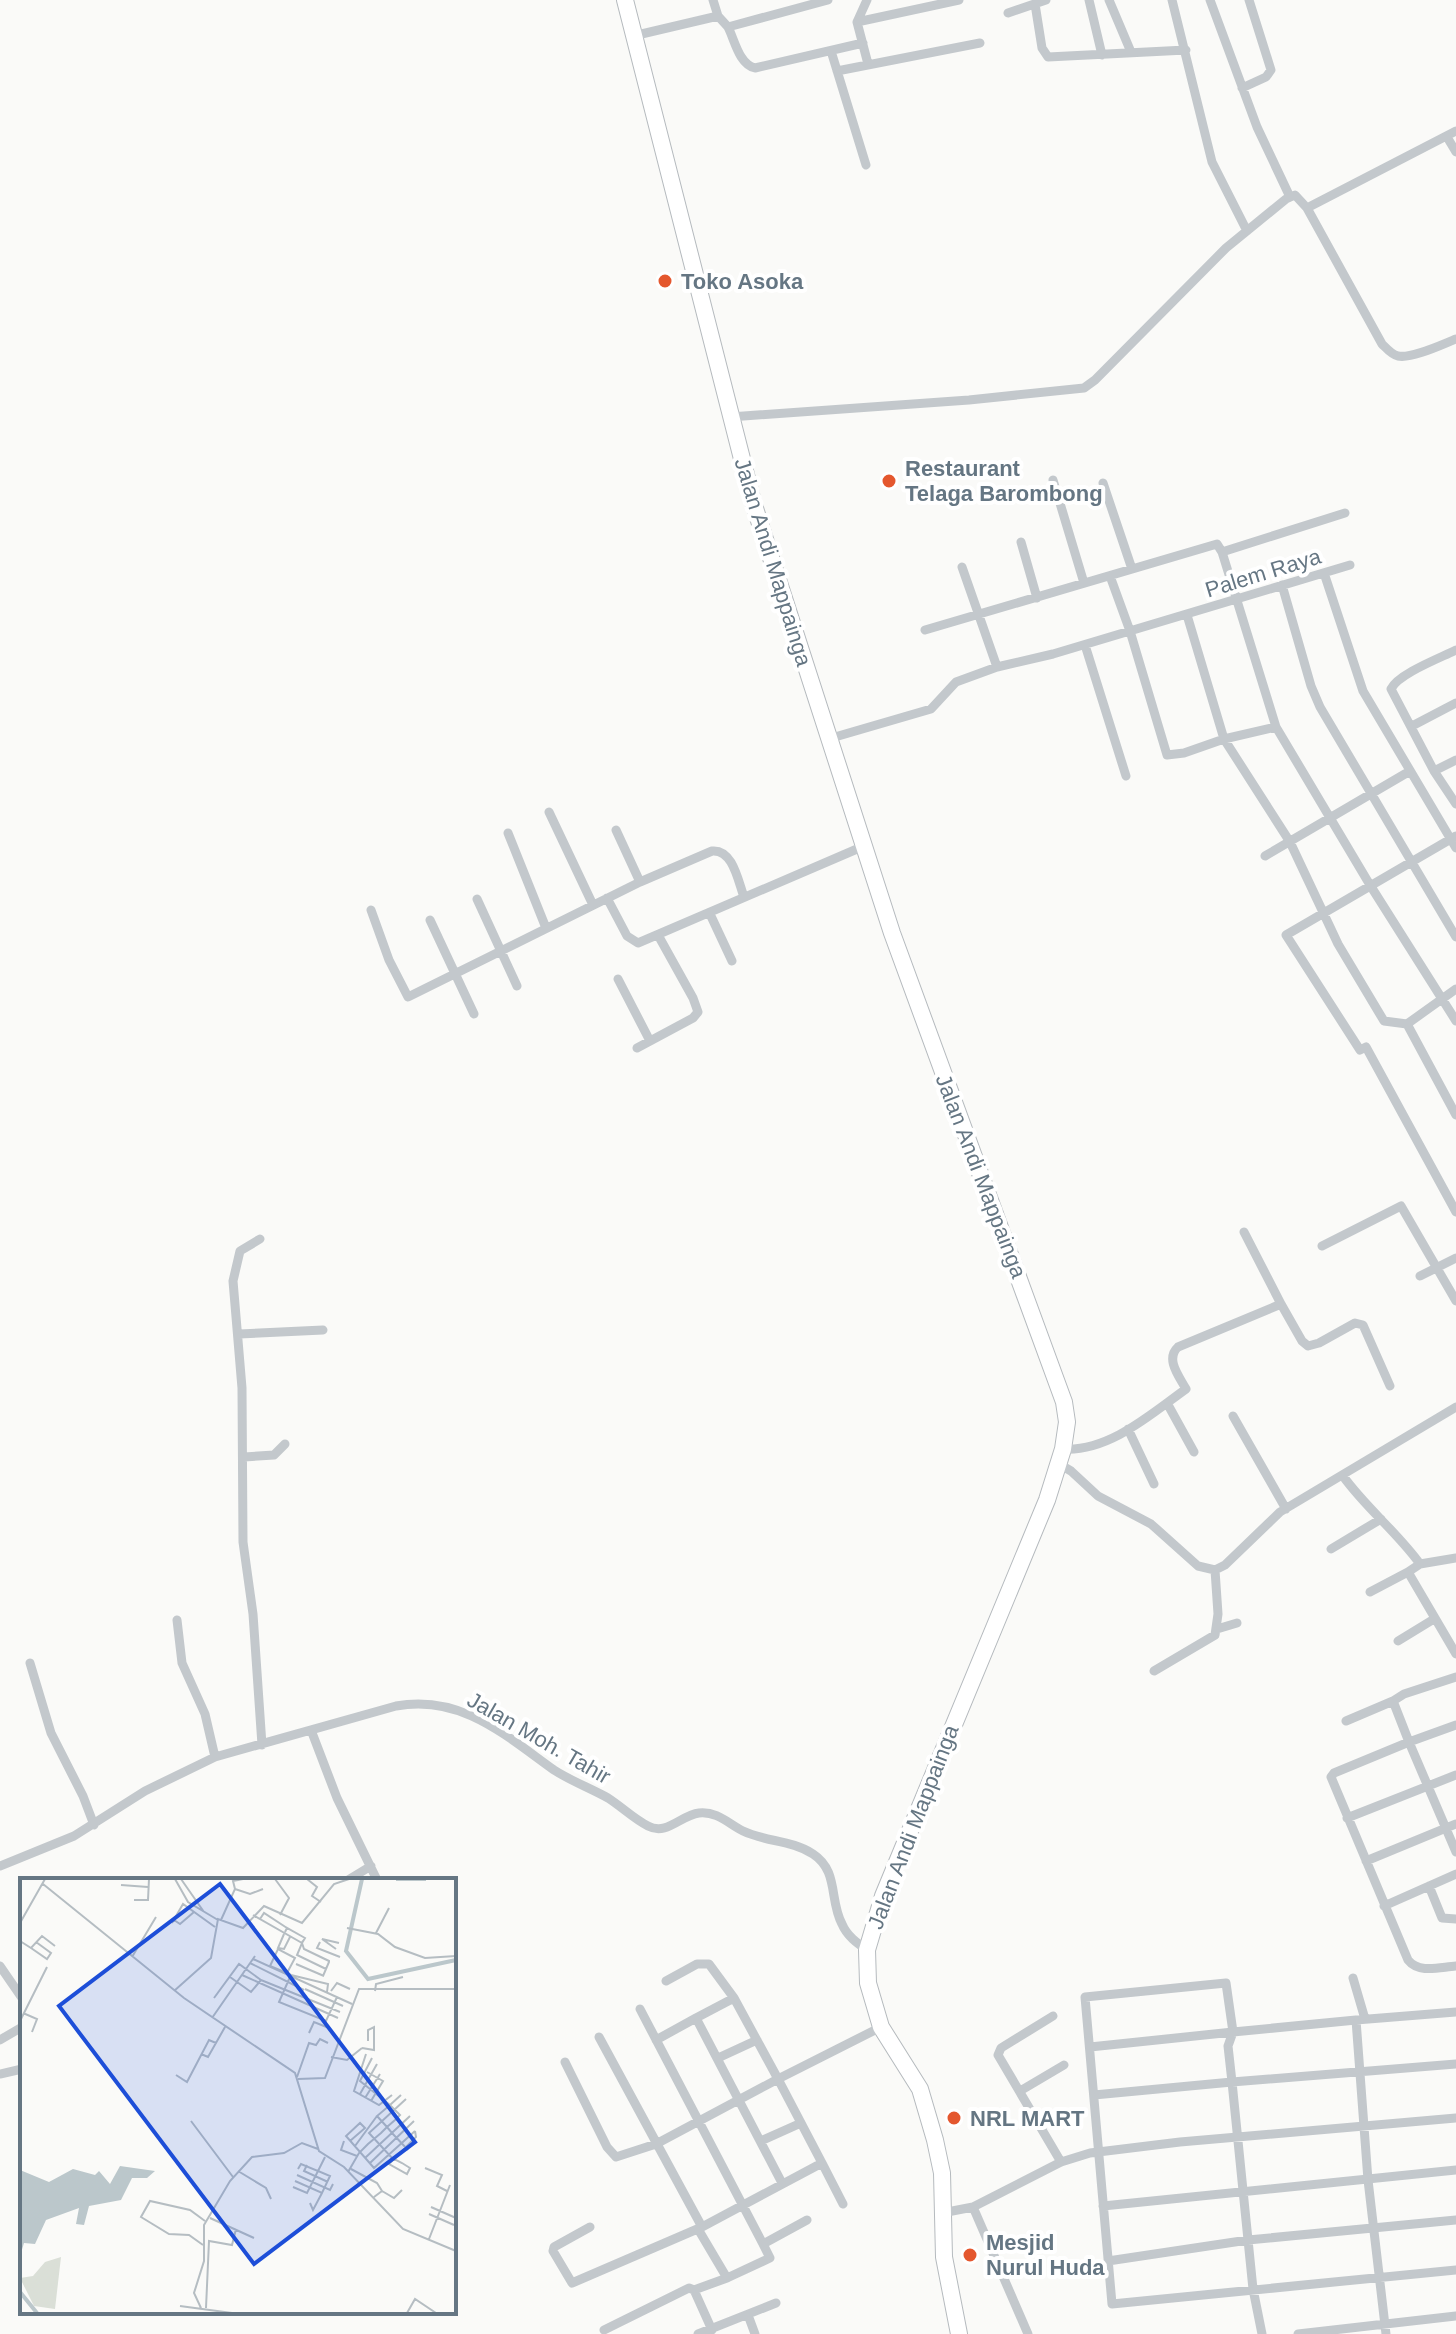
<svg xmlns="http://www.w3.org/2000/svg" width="1456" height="2334" font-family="Arial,sans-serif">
<rect width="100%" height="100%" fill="#fafaf8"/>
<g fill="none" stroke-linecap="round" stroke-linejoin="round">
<!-- primary casing -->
<g stroke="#b5babe" stroke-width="18">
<path id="primary" d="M625 0 753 502 892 933 1064 1402 1067 1422 1063 1449 1047 1500 883 1896 867 1950 868 1983 881 2027 920 2089 935 2140 942 2173 944 2257 959 2334"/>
</g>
<!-- street -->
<path stroke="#c3c8cc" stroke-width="9" d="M867 0 857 22 868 64
M1089 0 1102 55
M1109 0 1131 52
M1172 0 1212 162 1247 231
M1210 0 1257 127 1290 197
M1035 4 1042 48 1048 57 1186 50
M1008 13 1046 0
M718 16 728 27 828 0
M857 22 959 0
M728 27C735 41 739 64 755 68L863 43
M633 36 718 16 713 0
M831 51 866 165
M837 71 980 43
M1242 88 1266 77 1271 70 1249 0
M1447 137 1456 152
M1307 208 1456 131
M730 417 969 400 1084 388 1095 380 1226 248 1286 199 1295 195 1307 208 1382 344C1387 349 1392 355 1398 356 1412 359 1443 344 1456 339
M1053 480 1084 583
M1103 483 1132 569
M1021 542 1037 598
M1222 552 1345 513
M962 567 997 667
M1324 573 1363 691 1456 848
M1110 576 1130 631 1167 755 1184 753 1224 739 1276 727 1370 885 1456 1021
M1282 585 1311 686 1320 707 1456 937
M1187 615 1224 739 1290 842 1338 944 1381 1016 1384 1021 1407 1024
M925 630 1217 544 1222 552 1276 727
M1085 645 1126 776
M1456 650C1440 658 1398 674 1391 689L1434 771 1456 804
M1412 726 1456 703
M828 739 931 709 956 682 997 667 1053 654 1350 565
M1434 771 1456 760
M549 812 593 905
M616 830 640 882
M508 833 546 928
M1456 836 1286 935 1360 1050 1366 1047 1456 1212
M1265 856 1410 771
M607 898 627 936 638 943 864 846
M477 899 517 986
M371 910 389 960 408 997 640 882 712 851C733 849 738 881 744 897
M710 914 732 961
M430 920 474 1014
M618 979 650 1041
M1407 1024 1456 1115
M1407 1024 1456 989
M637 1048 693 1018 698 1012 693 998 658 935
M1244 1232 1281 1304
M260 1239 240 1251 233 1281 242 1388 243 1542 253 1614 262 1745
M1322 1246 1401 1206 1456 1301
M1420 1276 1456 1258
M239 1334 323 1330
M1167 1403 1194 1452
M1233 1416 1286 1509
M1128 1429 1154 1484
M1063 1449C1109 1452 1151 1414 1186 1389 1179 1376 1165 1359 1178 1347L1281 1304 1302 1341 1308 1346 1319 1343 1355 1323 1363 1325 1390 1386
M244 1457 274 1455 285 1444
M1059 1464 1071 1471 1098 1496 1151 1524 1198 1566 1215 1570 1225 1565 1280 1512 1456 1407
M1343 1476C1366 1508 1397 1532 1420 1564L1456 1558
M1331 1549 1381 1519
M1420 1564 1408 1572 1456 1654
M1370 1592 1408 1572
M177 1620 182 1663 205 1714 215 1757
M1217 1629 1237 1623
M1398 1641 1434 1619
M30 1663 51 1733 83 1796 94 1825
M1154 1671 1215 1635 1218 1614 1215 1570
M1456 1677 1404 1694 1393 1701 1409 1742 1334 1773 1331 1777 1408 1960C1419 1974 1440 1967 1456 1966
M1346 1721 1393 1701
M1456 1725 1409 1742 1456 1852
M311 1730 337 1798 377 1880
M1347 1818 1456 1775
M1366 1861 1456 1824
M0 1866 74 1836 145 1791 215 1757 396 1706C461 1694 505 1735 554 1770 571 1781 590 1788 608 1798 622 1807 634 1819 648 1826 667 1836 681 1815 699 1813 717 1811 729 1824 743 1831 766 1842 792 1840 813 1854 839 1871 829 1900 842 1924 847 1936 857 1943 867 1950
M348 1880 371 1866
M1429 1886 1442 1918 1456 1919
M1384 1906 1456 1874
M0 1966 22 1998
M1353 1978 1365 2019
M734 1998 696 2018 782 2183
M640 2009 763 2244 807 2220
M1053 2016 1001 2048 998 2055 1061 2162
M599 2037 702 2227 822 2163 778 2079 881 2027
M0 2040 22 2027
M656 2040 696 2018
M1090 2047 1233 2032 1226 1983 1085 1997 1112 2304 1456 2270
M718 2058 757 2040
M565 2062 607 2147 616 2157 656 2144 778 2079 734 1998 709 1964H697L666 1981
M0 2074 22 2069
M1020 2091 1064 2065
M1094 2095 1232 2082 1228 2046 1233 2032 1356 2020
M761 2141 801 2123
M822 2163 843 2204
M1103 2206 1456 2170
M973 2207 1028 2334
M942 2213 973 2207 1061 2162 1090 2153 1180 2142 1456 2118
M590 2227 554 2247 553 2251 572 2283 702 2227
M698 2229 727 2278 770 2258 763 2244
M1108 2261 1248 2240 1456 2220
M694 2290 712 2330
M748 2315 755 2334
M604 2330 689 2288 694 2290 727 2278
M698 2334 776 2303
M1262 2334 1253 2289 1232 2082 1456 2064
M1298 2334 1456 2316
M1386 2334 1368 2180 1356 2020 1456 2012"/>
<!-- primary -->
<use href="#primary" stroke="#fff" stroke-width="16"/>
</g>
<!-- markers -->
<g fill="#e4572e" stroke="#fff" stroke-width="3">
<circle cx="665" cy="281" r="8"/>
<circle cx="889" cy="481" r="8"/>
<circle cx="954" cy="2118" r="8"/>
<circle cx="970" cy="2255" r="8"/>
</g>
<g text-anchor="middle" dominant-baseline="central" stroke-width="8" stroke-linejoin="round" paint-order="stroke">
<!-- poi labels -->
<g font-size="22" font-weight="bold" fill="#657683" stroke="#fff" text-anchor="start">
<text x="681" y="281">Toko Asoka</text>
<text x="905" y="468">Restaurant<tspan x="905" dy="25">Telaga Barombong</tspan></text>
<text x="970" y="2118">NRL MART</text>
<text x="986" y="2242">Mesjid<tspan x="986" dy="25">Nurul Huda</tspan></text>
</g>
<!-- street labels -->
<g font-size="22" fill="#657683" stroke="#fff">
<text transform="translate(773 562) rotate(73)">Jalan Andi Mappainga</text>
<text transform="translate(1263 573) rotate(-17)">Palem Raya</text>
<text transform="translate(981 1176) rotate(69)">Jalan Andi Mappainga</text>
<text transform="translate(539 1738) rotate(30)">Jalan Moh. Tahir</text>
<text transform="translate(913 1827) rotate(-69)">Jalan Andi Mappainga</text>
</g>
</g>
<!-- overview -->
<g transform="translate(20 1878)">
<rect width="436" height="436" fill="#fafaf8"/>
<path d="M41 379 35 431 14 428 0 400 13 398 25 384Z" fill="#dadfd7"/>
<path d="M100 288 135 293 127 300H112L101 322 69 328 64 347 56 346 59 330 26 342 15 366 4 365 0 378V292L29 304 53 291 75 297 79 293 90 306Z" fill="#bbc7cb"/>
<path fill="none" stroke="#bbc7cb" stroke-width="4" d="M342 1 326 73 348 101 436 82M376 1H406M0 414 17 435"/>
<path fill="none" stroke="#b5bdc2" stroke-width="2" d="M155 1 168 24 198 42M161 1 184 34M255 1 269 20 260 37M287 1 297 9 292 18 301 24M23 6 164 120 275 195 299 273 324 289 383 351 436 373M101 7 128 9M215 11 230 16 243 11M114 22H128L129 1M233 37 282 65 285 60 267 50 265 54M240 41 244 35 267 50M154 42 160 46 174 34M201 42 215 11 213 3 223 1M0 45 25 1M152 45 163 26 195 49M327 50 358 56 375 69 405 80 436 78M356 55 369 30M264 56 258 70 264 71 270 59M0 63 11 70 22 58 35 68M300 64 297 70 320 79M11 70 27 81 31 75 16 64M316 71 302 61 319 65M112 79 136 39M233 81 332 126M230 85 284 112M276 86 304 98M267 95 275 80 258 71 250 88 262 93 267 95 271 97 308 106 307 114M222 97 318 140M303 98 309 84V83L284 71 282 65 277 77 306 91M210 99 231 114 241 102 320 134M270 99 259 124 306 143 317 119M285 111 323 128M154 113 191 80 198 41 223 50 244 28 282 45 314 6 329 1M311 113 317 105 330 111M355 113 356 106 383 99M194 120 219 86 241 102M3 135 17 141 12 154M192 140 235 78M0 143 27 89M289 155 294 144 309 150M342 170 354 172V149L348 152V163M181 176 188 179 205 149M346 176 334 213 359 227 372 217M311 179 327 182 342 170M352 180 340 203 370 227 381 217M347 194 363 203 351 223M156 197 167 204 189 162 196 165M277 199 289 165 296 167 300 161 308 165M278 201 305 200 339 111H436M340 216 357 186M345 220 360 196M386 221 349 255 372 280H373L374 281 382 285 390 290 387 296 369 286 396 259 395 253M171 243 213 299M324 263 321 272 337 278M330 263 345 250 340 245 326 258 354 290 395 253M335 268 357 238M345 280 390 238M350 285 394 243M287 287 284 293 308 304M405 290 422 297 417 308 427 313M331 291 357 305 362 313 354 319M218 293 246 310 251 321M328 294 339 275 348 266 361 255 367 249 375 242 380 237 370 227 357 238 367 249 372 255 388 272M277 297 310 312 313 306M275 303 302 315 310 298 298 293 305 279M273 309 287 315 298 293 281 286 278 291M362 313 374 320 382 312M290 325 293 332 302 315M411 329 436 340M409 336 434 347M190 340 234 360M409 361 430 307M183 367 169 357 149 356 121 339 130 323 170 332 185 343M160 428 212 435M181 430 174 415 184 383V347L210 303 232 279 264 275 282 265 298 271M186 430 189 363 212 367 216 351M387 435 395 421 416 435"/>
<path fill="#1d4ed8" fill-opacity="0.15" stroke="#1d4ed8" stroke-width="4" d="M200 6 395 264 234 386 39 128Z"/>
<rect width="436" height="436" fill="none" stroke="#657683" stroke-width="4"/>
</g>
</svg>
